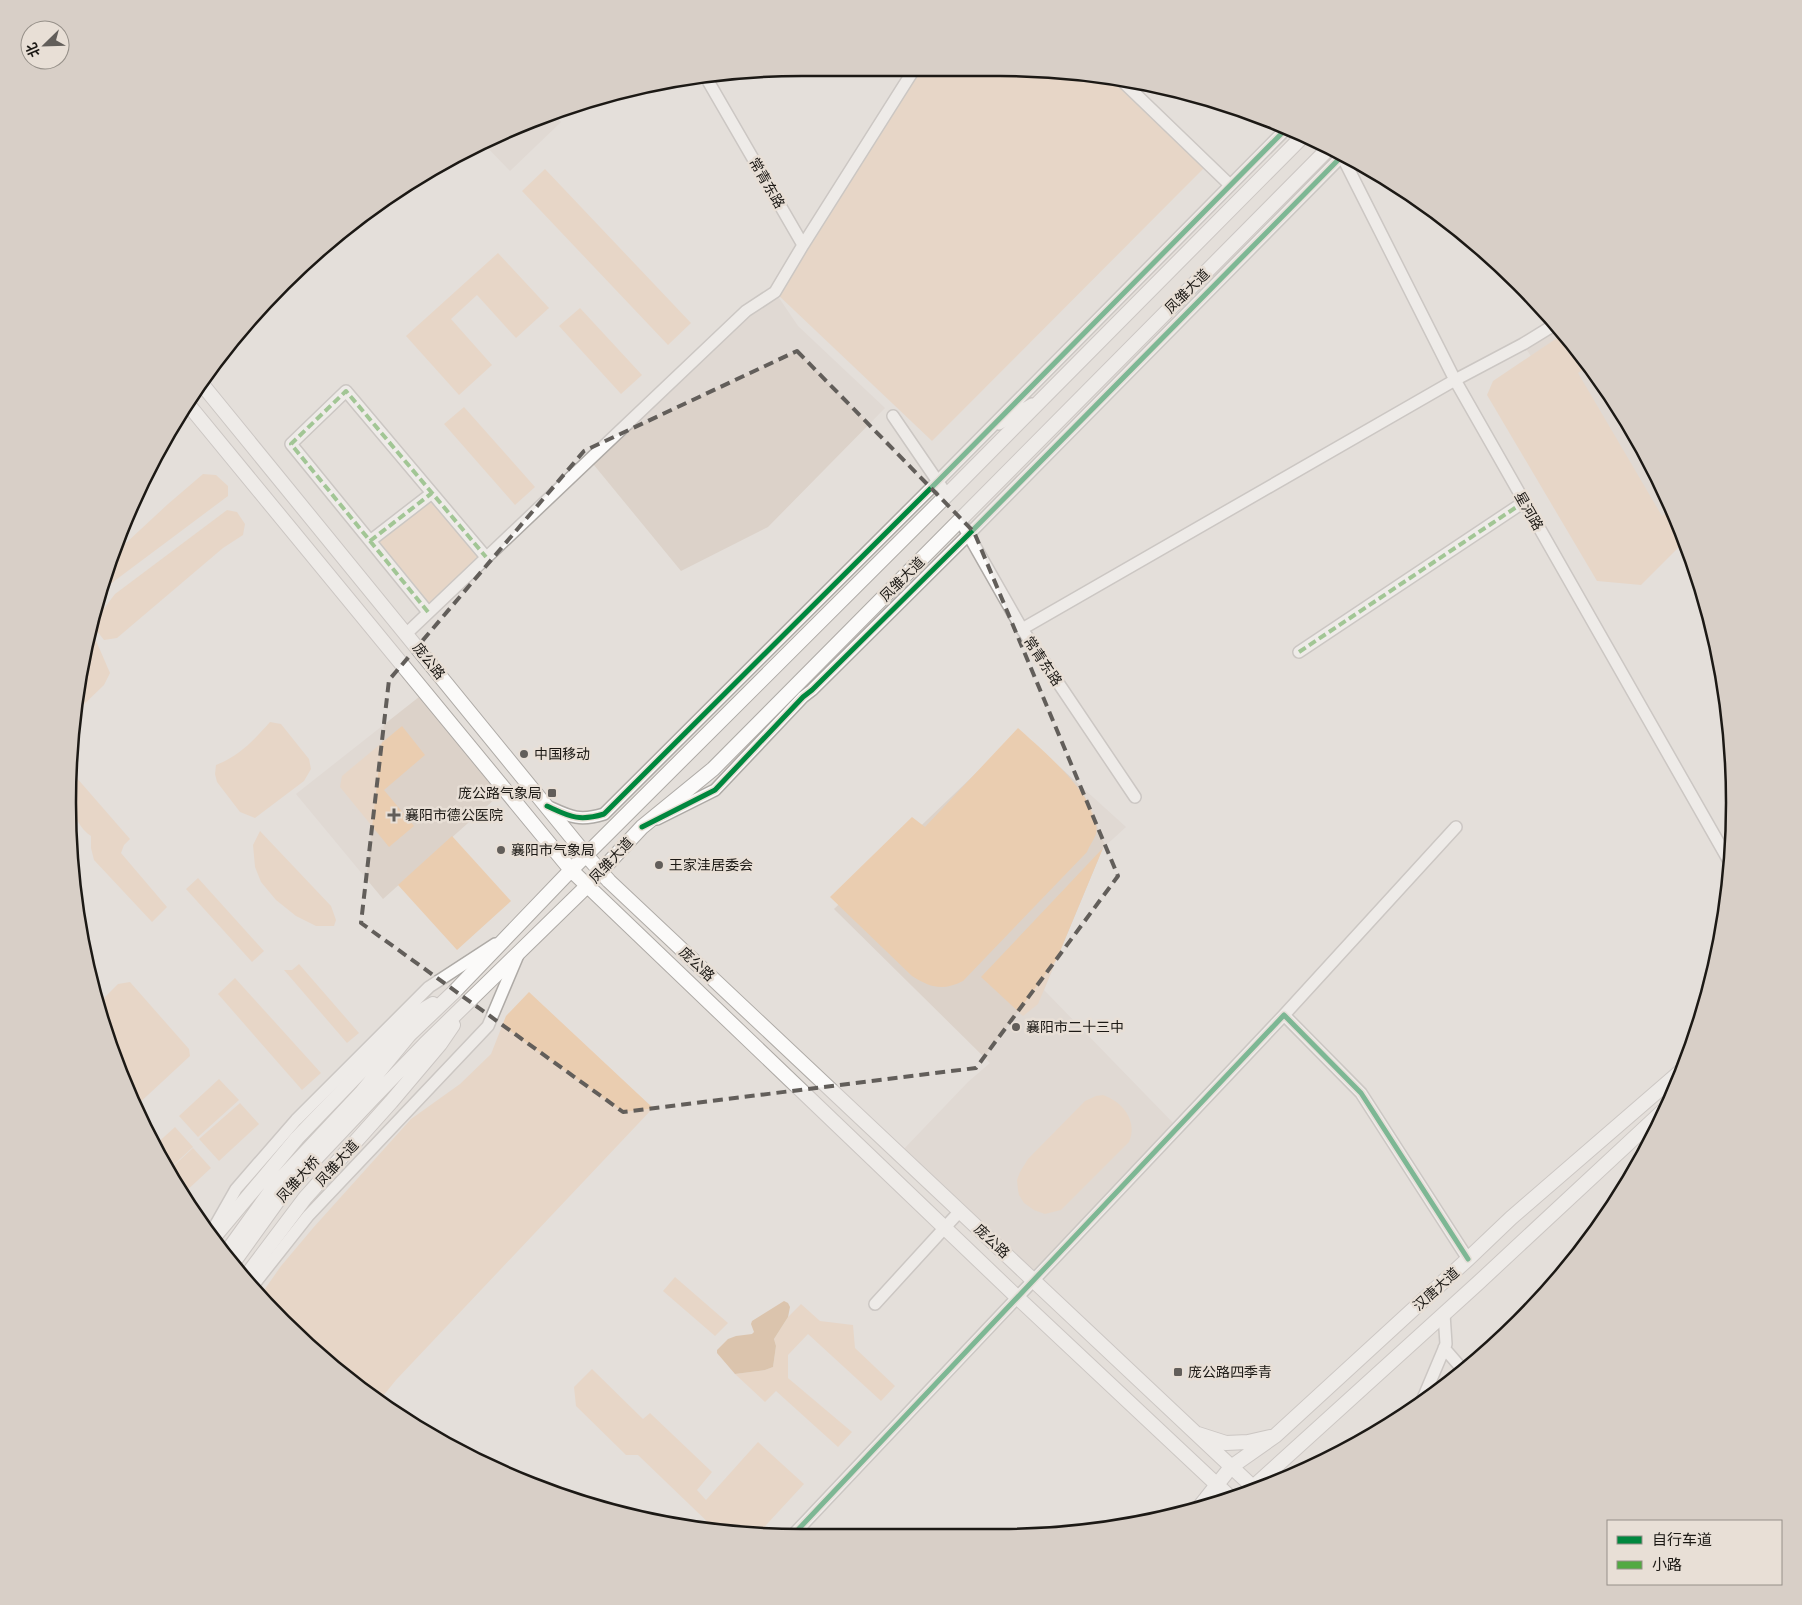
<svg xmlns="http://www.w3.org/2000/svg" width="1802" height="1605" font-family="Raleway,'Noto Sans SC',sans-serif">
<rect width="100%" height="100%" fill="#e4dfda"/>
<!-- built -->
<path fill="#dcd2c9" d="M553 115 561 122 510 171 482 142Z
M775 292 798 326 885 408 768 527 681 571 589 459Z
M1554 325 1583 355 1659 477 1679 531 1656 548 1523 344Z
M424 693 505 790 383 899 296 794Z
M1020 731 1126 827 1103 848 1044 990 1178 1128 1033 1281 902 1151 968 1082 990 1063 834 909Z"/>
<!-- green -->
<path fill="#eacdb0" d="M1047 69 1119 78 1208 164 932 441 775 292 913 71Z
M545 169 691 323 668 345 522 191Z
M498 253 549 308 516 338 477 295 451 319 492 365 459 395 406 336Z
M580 308 642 375 621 394 559 326Z
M1563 334 1583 355 1589 365 1578 373 1662 516 1671 510 1683 543 1641 585 1597 581 1487 395 1493 381Z
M464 407 535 487 515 505 444 424Z
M203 474 216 475 228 486V496L109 585 104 587 113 555 168 504Z
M432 493 486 557 428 612 370 541Z
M227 510 237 512 245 524 243 535 223 548 117 638 104 640 93 626 96 612 105 607 115 594Z
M91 629 110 673 104 685 74 714 82 659Z
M270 722 281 724 309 759 311 769 304 781 255 818 240 812 217 782 215 774 216 765C240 755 252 742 270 722Z
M402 726 425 755 384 790 414 826 389 847 340 787 342 776Z
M1018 728C1041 749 1103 800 1096 834 1094 840 1089 846 1087 852L963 981C943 991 931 988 912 976L830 897 912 817 925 827Z
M69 769 130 839 124 845 121 853 167 907 152 922 94 860 91 848V836C70 822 69 792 69 769Z
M260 831 331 906 336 920 334 926H316L296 916 276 900 261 882 255 867 253 845Z
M452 836 511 901 457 950 398 885Z
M1103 848 1038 1004 1023 1016 981 977Z
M198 878 264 951 252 962 186 889Z
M299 964 359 1033 347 1043 284 970H292Z
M235 978 321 1073 302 1090 218 994Z
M130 982 189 1049 190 1056 135 1107 124 1084 97 1005 118 984Z
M529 992 653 1108 396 1380 379 1401 355 1385 260 1296 281 1266 313 1228 411 1119 460 1084 491 1054 506 1016Z
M219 1079 239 1100 198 1137 179 1116Z
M1103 1095C1123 1102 1138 1121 1129 1142L1061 1210 1045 1214 1034 1210 1024 1203 1019 1195 1018 1190 1017 1180 1020 1172 1028 1159 1085 1101 1096 1096Z
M240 1103 259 1124 219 1161 199 1139Z
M175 1127 193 1147 167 1171 154 1146Z
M193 1148 211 1168 183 1194 167 1172Z
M675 1277 728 1323 715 1336 663 1291Z
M801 1304 820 1321 853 1325 855 1348 895 1386 881 1401 808 1334 788 1355V1378L852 1432 838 1447 776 1391 765 1402 735 1374 765 1370 773 1367 776 1346 774 1339 788 1317Z
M592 1369 643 1419 650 1413 712 1472 697 1490 706 1500 758 1442 804 1484 756 1536 716 1530 638 1455H626L576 1406 574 1387Z"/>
<!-- water -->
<path fill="#d1a575" d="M784 1301 788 1303 790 1307 788 1317 774 1339 776 1346 773 1367 765 1370 735 1374 717 1353V1350L728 1339 736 1336 752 1334 754 1332 751 1324 752 1321Z"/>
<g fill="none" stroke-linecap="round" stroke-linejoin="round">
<!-- minor casing -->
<g stroke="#aeaaa6" stroke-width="14">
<path id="minor" d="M1119 78 1230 185
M1341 154 1455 380 1729 861
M803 245 913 71
M893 416 947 495
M999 424 1032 404
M960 520 1022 629 1135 797
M370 541 432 493
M428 612 291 444 346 391 486 557
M1022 629 1455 380 1523 344 1554 325
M406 634 746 311 775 292 803 245 704 74
M1299 652 1524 502
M547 806C569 816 578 822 604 814L938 481 1286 129
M657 819 715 790 803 697 812 690 968 535 1343 155
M1284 1015 1456 827
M211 1233 236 1189 296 1120 429 987 495 944
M251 1288 308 1216 488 1026 518 955
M875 1304 960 1211
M1444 1348 1463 1370
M1422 1401 1446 1344 1444 1314
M792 1536 1284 1015 1361 1093 1468 1259"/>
</g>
<!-- major casing -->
<g stroke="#aeaaa6" stroke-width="16">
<path id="major" d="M201 383 586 855 609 881 1254 1488
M187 403 571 870 1018 1298 1230 1497
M214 1237 297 1138 416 1014 433 1004
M226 1253 275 1185 362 1092 409 1035 455 991 571 870 947 495 1302 137
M233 1263 284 1192 371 1100 425 1044 586 887 642 827 713 769 1328 149
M244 1279 305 1198 391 1102 440 1044 453 1025
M1198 1434 1226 1443 1248 1442 1270 1437
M1251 1489 1477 1284 1663 1111
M1197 1510 1231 1467 1275 1436 1468 1259 1511 1218 1681 1071"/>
</g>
<!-- minor -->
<use href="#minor" stroke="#fbfaf9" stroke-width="11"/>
<!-- major -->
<use href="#major" stroke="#fbfaf9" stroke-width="14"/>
<!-- quiet -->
<path stroke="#52a942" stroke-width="4" stroke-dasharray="8 4" stroke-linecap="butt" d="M370 541 432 493
M428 612 291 444 346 391 486 557
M1299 652 1524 502"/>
<!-- cycleway casing -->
<g stroke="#e8dfd6" stroke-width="8">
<path id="cycleway" d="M547 806C569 816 578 822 604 814L938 481 1286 129
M642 827 715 790 803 697 812 690 968 535 1343 155
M792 1536 1284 1015 1361 1093 1468 1259"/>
</g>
<!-- cycleway -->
<use href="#cycleway" stroke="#00873e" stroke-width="5"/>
</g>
<!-- marked area -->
<path d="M0 0H1802V1605H0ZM797 351 974 532 1118 876 976 1068 623 1112 361 923 389 680 584 451Z" fill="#e4dfda" fill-opacity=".55" fill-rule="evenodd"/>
<path fill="none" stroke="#625e5a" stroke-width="4" stroke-dasharray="10 6" stroke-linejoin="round" d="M797 351 974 532 1118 876 976 1068 623 1112 361 923 389 680 584 451Z"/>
<!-- markers -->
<g fill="#625e5a" stroke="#e8dfd6" stroke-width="2">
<circle cx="524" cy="754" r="5"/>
<rect x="547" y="788" width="10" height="10" rx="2.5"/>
<path d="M391.5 807.5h5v5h5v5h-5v5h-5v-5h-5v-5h5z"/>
<circle cx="501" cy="850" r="5"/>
<circle cx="659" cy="865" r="5"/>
<circle cx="1016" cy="1027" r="5"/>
<rect x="1173" y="1367" width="10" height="10" rx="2.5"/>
</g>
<g text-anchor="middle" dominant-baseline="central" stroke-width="5" stroke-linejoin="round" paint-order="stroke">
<!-- street labels -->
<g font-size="14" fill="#1c1915" stroke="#e8dfd6">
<text transform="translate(767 183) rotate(60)">常青东路</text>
<text transform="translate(1187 291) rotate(-45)">凤雏大道</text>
<text transform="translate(1529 511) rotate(60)">星河路</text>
<text transform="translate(902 579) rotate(-45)">凤雏大道</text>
<text transform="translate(429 661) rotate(51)">庞公路</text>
<text transform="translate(1043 661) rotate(56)">常青东路</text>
<text transform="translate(611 860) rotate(-47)">凤雏大道</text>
<text transform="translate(697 964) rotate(43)">庞公路</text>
<text transform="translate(337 1163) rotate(-48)">凤雏大道</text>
<text transform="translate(298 1179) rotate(-48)">凤雏大桥</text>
<text transform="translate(992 1241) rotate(43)">庞公路</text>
<text transform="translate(1436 1289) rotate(-42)">汉唐大道</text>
</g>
<!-- poi labels -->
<g font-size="14" fill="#1c1915" stroke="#e8dfd6" text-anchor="start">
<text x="534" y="754">中国移动</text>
<text x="542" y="793" text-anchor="end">庞公路气象局</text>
<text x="405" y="815">襄阳市德公医院</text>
<text x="511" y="850">襄阳市气象局</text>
<text x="669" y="865">王家洼居委会</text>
<text x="1026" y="1027">襄阳市二十三中</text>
<text x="1188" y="1372">庞公路四季青</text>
</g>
</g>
<!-- crop -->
<path d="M0 0H1802V1605H0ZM802 76H1000A726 726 0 0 1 1726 802V803A726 726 0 0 1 1000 1529H802A726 726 0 0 1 76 803V802A726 726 0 0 1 802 76Z" fill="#d8cfc7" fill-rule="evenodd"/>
<path fill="none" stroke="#1c1915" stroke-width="2.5" d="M802 76H1000A726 726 0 0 1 1726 802V803A726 726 0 0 1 1000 1529H802A726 726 0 0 1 76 803V802A726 726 0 0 1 802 76Z"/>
<!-- legend -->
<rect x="1607" y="1520" width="175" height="65" fill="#e8dfd6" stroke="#969089"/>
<rect x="1617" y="1536" width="25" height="8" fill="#00873e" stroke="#969089"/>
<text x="1652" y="1545" font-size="15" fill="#1c1915">自行车道</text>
<rect x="1617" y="1561" width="25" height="8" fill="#52a942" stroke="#969089"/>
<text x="1652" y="1570" font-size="15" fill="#1c1915">小路</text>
<!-- north arrow -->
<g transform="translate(45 45) rotate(247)"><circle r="24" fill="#e8dfd6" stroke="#969089"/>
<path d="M0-4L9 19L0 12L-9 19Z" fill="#625e5a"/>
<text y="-8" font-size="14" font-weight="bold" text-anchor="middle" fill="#1c1915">北</text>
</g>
</svg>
